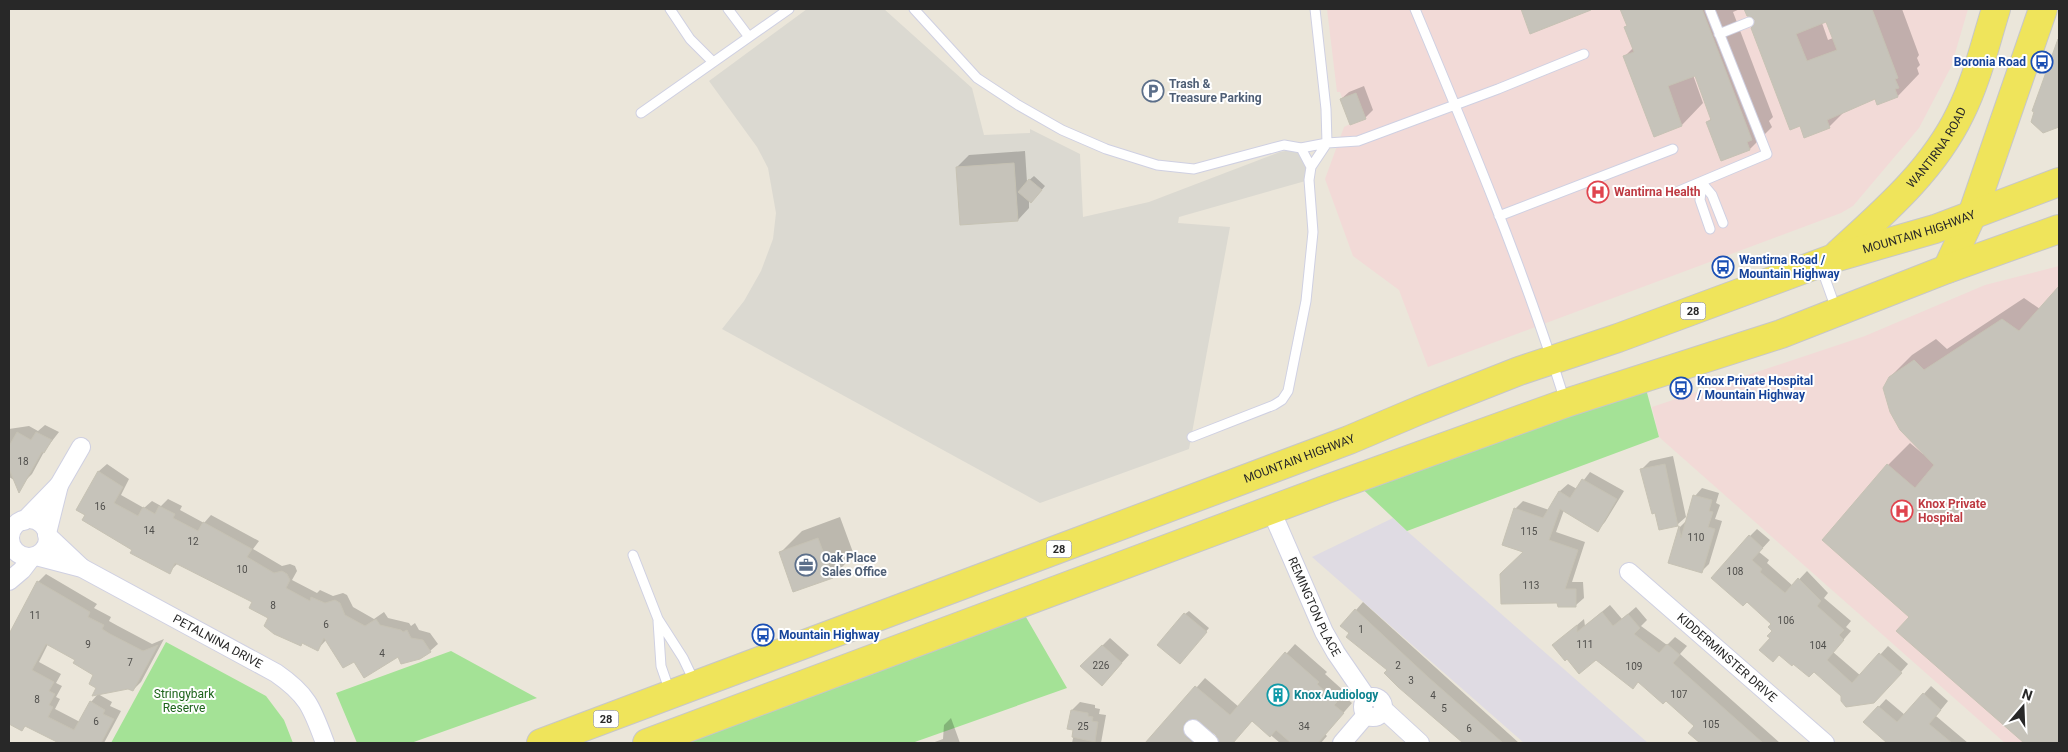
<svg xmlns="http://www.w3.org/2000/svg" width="2068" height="752" font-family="Roboto,sans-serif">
<rect width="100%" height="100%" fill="#ebe6da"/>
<!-- industrial -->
<path fill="#dfdbe3" d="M1393 518 1407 531 1648 743H1524L1312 557Z"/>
<!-- medical -->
<path fill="#f2dad7" d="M1327 9H1968L1951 67 1919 128 1853 206 1841 213 1428 367 1399 290 1353 256 1325 179 1344 127 1350 124 1340 99 1342 98 1340 92H1337Z
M2059 266V743H2005L1659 437 1652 407 1865 336 1985 285Z"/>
<!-- green -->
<path fill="#a4e296" d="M1643 378 1659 437 1407 531 1353 480Z
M1019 605 1067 688 912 743H647Z
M166 642 266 696 284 720 293 743H111Z
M451 651 537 698 411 743H357L336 693Z"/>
<!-- plaza -->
<path fill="#dbd9d1" d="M807 9H884L972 88 984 135 1030 133V129L1080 154 1083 217 1149 202 1280 152 1301 148 1311 167 1309 180 1179 217 1178 223 1230 227 1189 449 1040 503 722 329 744 301 761 271 773 239 776 213 768 168 757 147 709 81Z"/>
<!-- shadow -->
<path fill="#0003" fill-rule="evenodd" d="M1522 9H1590L1531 32Z
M1622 9H1740L1733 12 1773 117 1769 121 1772 127 1750 149 1722 160 1707 122 1712 118 1696 74 1693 75 1703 103 1682 125 1654 135 1624 57 1633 48 1625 28 1628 25Z
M1745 9H1902L1919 55 1917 58 1920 65 1917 68 1919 74 1898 96 1875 98 1845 111 1829 127 1756 24V19L1748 15ZM1826 21 1833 38 1828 40 1822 23Z
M2059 53V126L2044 132 2050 62Z
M1364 86 1373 110 1365 118 1341 99 1349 92Z
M1025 151 1027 182 1034 176 1045 186 1035 198 1029 199V208L1018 220 957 167 969 155Z
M2059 289V743H2026L1898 631 1911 617 1823 540 1888 465 1910 443 1923 454 1924 453 1890 377 1912 355 1936 339 1947 349 2024 298 2040 309Z
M45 425 59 432 45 450 32 474 24 482 19 483 9 477V429L29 426 38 431Z
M1673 456 1686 517 1678 524 1660 528 1642 469 1650 461Z
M107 464 129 479 121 495 144 508 152 501 161 506 168 499 182 506 180 510 204 523 211 515 259 541 253 549 282 566 290 564 295 566 297 571 292 580 317 593 320 590 333 596 343 593 347 595 353 607 374 619 384 612 388 618 409 623 411 626 415 623 419 630 430 633 438 644 430 651 354 660 327 639 317 650 270 618 254 602 178 563 169 572 134 550 78 510 99 471Z
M1590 472 1624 491 1605 522 1598 530 1564 510 1556 532 1585 542 1572 582H1583L1584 598 1576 605 1525 551 1515 509 1523 501 1549 510 1560 491 1568 484 1577 489Z
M1702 488 1719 493 1716 503 1720 505 1715 519 1722 521 1709 564 1701 572 1670 562 1680 527 1688 519 1695 496Z
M840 517 854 555 832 577 780 553 802 531Z
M1757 529 1770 540 1759 552 1769 560 1767 563 1793 586 1807 571 1828 593 1824 598 1851 621 1846 627 1851 631 1833 652 1861 676 1888 646 1908 664 1882 694 1814 671 1771 638 1774 631 1773 624 1747 600 1750 536Z
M46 574 97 604 94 608 111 617 109 621 118 626 152 644 164 639 141 682 133 690 128 687 98 688 95 675 77 659 48 644 39 662 61 674 56 683 62 686 56 697 60 699 55 709 80 722 91 702 98 694 112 702 110 706 121 711 104 743H77L72 740 69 743H61L26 725 22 729 9 722V647L38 582Z
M1363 602 1519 743H1464L1399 686 1389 669 1350 633 1356 610Z
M1610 605 1622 619 1636 607 1647 620 1641 626 1667 645 1675 637 1687 646 1680 654 1780 743H1700L1690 733 1696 726 1666 700 1638 681 1596 659 1554 645 1584 619 1585 626Z
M1189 611 1209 628 1183 659 1185 614Z
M1110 638 1129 655 1109 677 1082 666Z
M1295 644 1327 672 1325 674 1345 692 1342 695 1352 703 1325 734 1327 736 1321 743H1280L1253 720 1231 743 1213 728 1196 717 1191 718 1192 724 1209 743H1150L1148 742 1205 678 1239 707Z
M1931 686 1948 701 1936 716 1968 743H1890L1865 722 1886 699 1905 715Z
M1080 702 1095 705V708L1100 709 1099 714 1106 715 1101 743H1072L1075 729 1072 710Z
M951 718 960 743H932L943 739 944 725Z"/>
<!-- building -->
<path fill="#c6c3ba" stroke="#c6c2b4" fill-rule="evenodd" d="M1521 9H1591V10L1530 34Z
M1620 9H1702L1752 140 1747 142 1750 150 1721 161 1706 122 1711 120 1695 76 1668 86 1682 126 1654 137 1623 56 1634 52 1624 27 1627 26Z
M1744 9H1872L1898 78 1895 79 1899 88 1895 89 1898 97 1877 105 1875 99 1827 120 1830 128 1804 138 1800 126 1790 130 1751 28 1754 25 1755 20 1752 17 1747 16ZM1826 22 1837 50 1807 61 1796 34Z
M2058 39 2059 127 2043 133 2031 122 2034 112 2032 111Z
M1356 93 1366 119 1350 125 1340 99Z
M1014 163 1018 221 960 225 956 167Z
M1029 179 1042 190 1031 203 1018 192Z
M2059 286V743H2024L1896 631 1909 617 1822 540 1887 464 1915 488 1934 465 1900 430 1890 412 1883 388 1889 377 1914 360 1924 370 2002 319 2019 331Z
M17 432 31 440 36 432 52 440 44 453 42 452 19 493 9 469V446Z
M1665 464 1678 526 1659 530 1655 513 1652 514 1640 469Z
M98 471 123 487 114 503 138 516 143 507 155 514 159 506 175 514 173 518 198 531 203 522 252 549 247 557 274 573 282 571 287 574 290 580 286 588 310 601 311 597 325 603 335 600 340 603 345 615 365 626 376 619 380 625 401 630 403 632 407 630 411 638 423 640 431 652 420 659 401 664 398 657 364 678 354 662 343 668 324 638 318 651 302 643 301 646 274 634 264 626 268 618 249 608 252 602 175 563 170 574 130 553 132 550 82 520 85 515 76 510Z
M1582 479 1617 499 1598 532 1560 509 1549 540 1578 550 1565 589H1576V607H1558L1557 603 1501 604 1500 574 1523 552 1502 545 1514 508 1543 518 1559 491 1570 498Z
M1693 495 1712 500 1709 511 1713 512 1708 527 1715 529 1702 573 1668 563 1679 526 1681 538Z
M1749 535 1763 548 1752 560 1762 569 1760 572 1785 593 1798 578 1821 601 1817 606 1844 630 1839 635 1844 640 1827 660 1852 683 1879 653 1902 673 1874 703 1846 707 1841 701V696L1814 672 1809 677 1793 664 1792 666 1779 655 1773 662 1759 650 1770 638 1767 636 1772 631 1768 627 1771 624 1747 602 1743 606 1711 578Z
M818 538 833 578 793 592 779 552Z
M37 581 90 612 88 617 104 625 102 629 110 634 143 651 158 645 133 691 128 689 92 696 96 688 89 684 93 675 73 663 75 660 46 644 32 670 54 682 49 691 55 694 49 705 53 707 48 717 74 730 90 701 105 710 103 714 114 719 101 743H59L25 726 22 731 9 724V634Z
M1355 609 1428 677 1503 743H1463L1398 687 1384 673 1387 670 1346 637 1349 633 1340 626Z
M1602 612 1613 626 1628 614 1640 628 1634 634 1659 653 1667 644 1680 655 1673 663 1763 743H1700L1688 733 1694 726 1666 701 1663 704 1638 682 1633 689 1596 660 1579 674 1567 659 1565 661 1552 645 1577 625V632Z
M1184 613 1207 632 1180 664 1157 645Z
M1102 645 1122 663 1102 686 1080 666Z
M1285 652 1319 682 1317 684 1337 702 1334 705 1344 713 1318 743H1291L1276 730 1270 737 1252 721 1233 743H1219L1216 735 1195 719 1185 722 1183 727 1186 737 1193 743H1145L1195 686 1230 715Z
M1923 693 1941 710 1929 724 1952 743H1887L1863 722 1878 706 1897 722Z
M1071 710 1088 713V716L1093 717 1092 721 1098 722 1095 742 1072 737 1073 730 1067 729Z"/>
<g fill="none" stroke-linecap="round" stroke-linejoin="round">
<!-- lane casing -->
<g stroke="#cfd0e2" stroke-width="11">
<path id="lane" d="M670 9 690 39 713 62
M728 9 749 37
M914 9 977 78 1018 105 1062 130 1106 149 1157 165 1194 169 1284 145 1301 148 1327 143 1326 109 1315 9
M1415 9C1469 138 1523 267 1565 401
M1719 34 1749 22
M641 113 789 9
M1301 148 1311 167
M1702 183 1700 200 1710 229
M1702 183 1712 195 1723 223
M1679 191 1767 154 1710 10
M1499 216 1673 149
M1821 267 1836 309
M1192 437 1274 405 1282 400 1288 391 1306 301 1313 232 1309 180 1311 167 1327 143 1358 141 1498 89 1584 54
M633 555 658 619 683 658 695 683
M658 621 661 666 670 692"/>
</g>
<!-- street casing -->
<g stroke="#cfd0e2" stroke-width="20">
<g id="street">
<path id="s1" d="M1271 510 1324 632 1336 653 1367 698"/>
<circle cx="29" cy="538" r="19"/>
<path d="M24 521 59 485 81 447"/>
<path d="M47 533 59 485"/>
<path d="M47 535 82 568"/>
<path id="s2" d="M36 556 82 568 276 673C308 695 312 708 325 743"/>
<path id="s3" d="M1629 572 1825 743"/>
<path d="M9 581 22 570 32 557"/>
<circle cx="1373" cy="707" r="10"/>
<path d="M1383 709 1420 743"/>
<path d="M1193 729 1209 743"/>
<path d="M1342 743 1366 715"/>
</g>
</g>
<!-- primary casing -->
<g stroke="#c7c7c7" stroke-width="30">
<g id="primary">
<path id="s4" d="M1838 254C1884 212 1933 170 1960 114 1977 80 1985 44 1996 9"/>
<path d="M1947 269 1972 215 2043 9"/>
<path id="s5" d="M541 743 1349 440 1420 410 1519 371 1618 338 1834 258 1935 229 2059 182"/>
<path d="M647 743 1327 489 1566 403 1781 334 1947 269 2059 229"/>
</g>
</g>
<!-- lane -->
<use href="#lane" stroke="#fff" stroke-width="9"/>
<!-- street -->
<use href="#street" stroke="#fff" stroke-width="18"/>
<!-- primary -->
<use href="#primary" stroke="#efe45b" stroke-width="28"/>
</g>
<!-- icons -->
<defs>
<g id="bus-ring" transform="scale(1.125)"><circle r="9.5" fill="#fff" stroke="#1a4fb4" stroke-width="1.5"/><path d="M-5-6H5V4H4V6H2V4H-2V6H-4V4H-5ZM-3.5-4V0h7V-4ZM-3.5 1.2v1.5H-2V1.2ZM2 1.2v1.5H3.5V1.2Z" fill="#1a4fb4"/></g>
<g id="parking-ring" transform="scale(1.125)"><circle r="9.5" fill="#fff" stroke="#5c6f8a" stroke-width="1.5"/><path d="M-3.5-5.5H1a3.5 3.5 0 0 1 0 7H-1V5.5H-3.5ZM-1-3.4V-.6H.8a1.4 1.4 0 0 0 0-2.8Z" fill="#5c6f8a"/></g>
<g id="hospital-ring" transform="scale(1.125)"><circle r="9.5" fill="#fff" stroke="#e0444e" stroke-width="1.5"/><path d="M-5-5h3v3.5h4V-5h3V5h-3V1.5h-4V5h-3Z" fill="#e0444e"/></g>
<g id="office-ring" transform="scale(1.125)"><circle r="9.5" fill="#fff" stroke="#5c6f8a" stroke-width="1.5"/><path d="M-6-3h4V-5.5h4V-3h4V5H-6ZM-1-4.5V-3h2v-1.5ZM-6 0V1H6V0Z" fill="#5c6f8a"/></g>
<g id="building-ring" transform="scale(1.125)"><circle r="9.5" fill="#fff" stroke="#0f9aa8" stroke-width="1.5"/><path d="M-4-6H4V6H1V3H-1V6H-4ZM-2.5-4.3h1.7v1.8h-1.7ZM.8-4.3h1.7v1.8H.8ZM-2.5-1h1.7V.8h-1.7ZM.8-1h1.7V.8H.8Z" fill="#0f9aa8"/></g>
</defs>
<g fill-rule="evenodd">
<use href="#bus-ring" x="2042" y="62"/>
<use href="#parking-ring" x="1153" y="91"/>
<use href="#hospital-ring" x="1598" y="192"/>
<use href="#bus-ring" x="1723" y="267"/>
<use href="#bus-ring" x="1681" y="388"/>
<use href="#hospital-ring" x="1902" y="511"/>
<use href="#office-ring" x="806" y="565"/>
<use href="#bus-ring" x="763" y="635"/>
<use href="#building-ring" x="1278" y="695"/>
</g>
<g text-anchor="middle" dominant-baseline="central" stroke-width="4" stroke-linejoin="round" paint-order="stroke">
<!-- number labels -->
<g font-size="10" fill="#504f4c">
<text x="23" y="461">18</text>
<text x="100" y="506">16</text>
<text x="149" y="530">14</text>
<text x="1529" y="531">115</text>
<text x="1696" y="537">110</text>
<text x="193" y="541">12</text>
<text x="242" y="569">10</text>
<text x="1735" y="571">108</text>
<text x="1531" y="585">113</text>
<text x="273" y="605">8</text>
<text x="35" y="615">11</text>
<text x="1786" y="620">106</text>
<text x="326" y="624">6</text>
<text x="1361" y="629">1</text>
<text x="88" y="644">9</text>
<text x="1585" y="644">111</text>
<text x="1818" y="645">104</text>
<text x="382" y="653">4</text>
<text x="130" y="662">7</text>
<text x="1101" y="665">226</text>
<text x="1398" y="665">2</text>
<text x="1634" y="666">109</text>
<text x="1411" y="680">3</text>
<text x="1679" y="694">107</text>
<text x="1433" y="695">4</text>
<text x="37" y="699">8</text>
<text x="1444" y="708">5</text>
<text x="96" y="721">6</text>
<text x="1711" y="724">105</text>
<text x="1083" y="726">25</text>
<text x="1304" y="726">34</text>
<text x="1469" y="728">6</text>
</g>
<!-- shield labels -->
<g fill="#fff" stroke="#686868" stroke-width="1">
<rect x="1680.5" y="302.5" width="25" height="17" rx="4"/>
<rect x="1046.5" y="540.5" width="25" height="17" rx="4"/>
<rect x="593.5" y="710.5" width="25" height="17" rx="4"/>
</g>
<g font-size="11" font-weight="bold" fill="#282828">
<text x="1693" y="311">28</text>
<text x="1059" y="549">28</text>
<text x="606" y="719">28</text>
</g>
<!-- transit labels -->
<g font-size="12" font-weight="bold" fill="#164399" stroke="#fff" text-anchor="start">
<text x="2026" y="62" text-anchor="end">Boronia Road</text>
<text x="1739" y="260">Wantirna Road /<tspan x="1739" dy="14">Mountain Highway</tspan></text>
<text x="1697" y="381">Knox Private Hospital<tspan x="1697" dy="14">/ Mountain Highway</tspan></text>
<text x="779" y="635">Mountain Highway</text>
</g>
<!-- service labels -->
<g font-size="12" font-weight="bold" fill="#4e5e75" stroke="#fff" text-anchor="start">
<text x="1169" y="84">Trash &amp;<tspan x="1169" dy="14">Treasure Parking</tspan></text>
<text x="822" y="558">Oak Place<tspan x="822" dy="14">Sales Office</tspan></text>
</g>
<!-- street labels -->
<g font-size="12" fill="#282828" stroke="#fff">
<text stroke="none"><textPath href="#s4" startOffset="146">WANTIRNA ROAD</textPath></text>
<text stroke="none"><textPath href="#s5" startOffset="1470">MOUNTAIN HIGHWAY</textPath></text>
<text stroke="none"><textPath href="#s5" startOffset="810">MOUNTAIN HIGHWAY</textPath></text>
<text stroke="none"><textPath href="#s1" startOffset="106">REMINGTON PLACE</textPath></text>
<text stroke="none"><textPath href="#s2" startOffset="202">PETALNINA DRIVE</textPath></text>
<text stroke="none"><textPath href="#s3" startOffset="130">KIDDERMINSTER DRIVE</textPath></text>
</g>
<!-- health labels -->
<g font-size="12" font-weight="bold" fill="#be3a42" stroke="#fff" text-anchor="start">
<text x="1614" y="192">Wantirna Health</text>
<text x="1918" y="504">Knox Private<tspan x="1918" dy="14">Hospital</tspan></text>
</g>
<!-- park labels -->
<g font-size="12" fill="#1d641a" stroke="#fff">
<text x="184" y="694">Stringybark<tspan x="184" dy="14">Reserve</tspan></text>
</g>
<!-- culture labels -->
<g font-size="12" font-weight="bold" fill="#0d838f" stroke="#fff" text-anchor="start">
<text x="1294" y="695">Knox Audiology</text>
</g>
</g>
<!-- border -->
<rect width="2068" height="752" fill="none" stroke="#282828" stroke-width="20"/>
<!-- north arrow -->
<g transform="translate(2023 707) rotate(19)" stroke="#ffffff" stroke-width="4" paint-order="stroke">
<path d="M0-4L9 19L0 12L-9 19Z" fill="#282828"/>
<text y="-8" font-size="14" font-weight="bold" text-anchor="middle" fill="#282828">N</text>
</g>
</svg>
